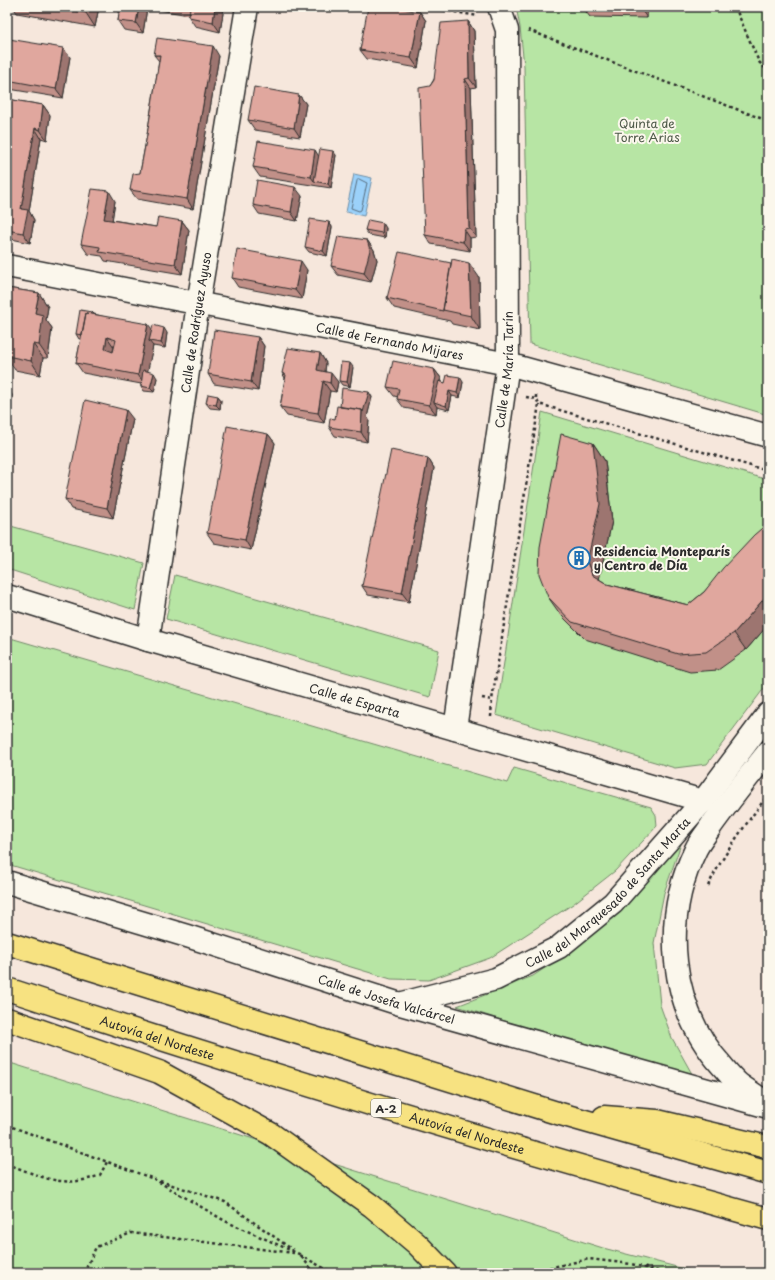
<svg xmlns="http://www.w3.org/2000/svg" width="775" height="1280" font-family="'Playpen Sans',sans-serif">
<rect width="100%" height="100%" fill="#f6e7dc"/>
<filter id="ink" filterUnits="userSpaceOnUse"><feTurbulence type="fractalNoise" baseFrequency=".025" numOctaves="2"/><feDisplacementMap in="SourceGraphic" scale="8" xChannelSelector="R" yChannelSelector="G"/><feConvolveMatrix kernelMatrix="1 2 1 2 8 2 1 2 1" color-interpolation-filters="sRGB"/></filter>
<g filter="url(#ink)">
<!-- green -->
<path fill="#b7e5a4" stroke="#718868" d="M516 7H768V415L530 344 524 66 520 27Z
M542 412 768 480V683L707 764 675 768 496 715Z
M7 525 144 563 135 610 7 569Z
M175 575 439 650 430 697 166 619Z
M7 637 507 783 514 768 651 807 656 815 657 826 615 871 573 904 490 958 429 980 391 979 7 864Z
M682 841 664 893 654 943 660 1005 672 1038 696 1081 457 1006 533 976 579 945Z
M7 1062 603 1248 700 1273H7Z"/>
<!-- water -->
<path fill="#9bd1fa" stroke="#6e8fa7" d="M354 174 372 178 364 216 346 212Z"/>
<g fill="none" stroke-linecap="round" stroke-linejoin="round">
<!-- shore -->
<path stroke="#586d7e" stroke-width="1" d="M359 179 367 183 361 210 359 211 351 208 357 181Z"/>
<!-- minor casing -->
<g stroke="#2b2b2b" stroke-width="25">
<g id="minor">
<path id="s1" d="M7 266 508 364 768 436"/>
<path id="s2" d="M7 596 148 640 703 801"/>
<path id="s3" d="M148 640 198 304 247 7"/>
<path id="s4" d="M455 729 508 364 507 30 499 7"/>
<path id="s5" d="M7 882 187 936 400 1004 768 1107"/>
<path id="s6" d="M403 1003 496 979 559 947 613 903 703 801 768 714"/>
<path d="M762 1100C755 1095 747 1090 740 1085 734 1080 728 1073 723 1067 669 1008 661 920 696 849 700 841 706 834 711 826 729 801 749 776 768 752"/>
</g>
</g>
<!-- motorway casing -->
<g stroke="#2b2b2b" stroke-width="25">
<g id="motorway">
<path d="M7 943 557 1113 768 1173"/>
<path id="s7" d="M7 989C259 1072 513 1149 768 1219"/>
<path d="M7 1019 159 1072 271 1134 372 1206 417 1244 445 1273"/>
<path d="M604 1117 657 1121 768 1147"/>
</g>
</g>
<!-- path -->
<path stroke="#2b2b2b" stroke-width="2.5" stroke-dasharray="3 3" stroke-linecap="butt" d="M425 7 478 16
M735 7 759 62 768 71
M528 30 768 121
M536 395V399L539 404 768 471
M526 397 536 399
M482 698 492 700 539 404
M491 717 492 700
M708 886C724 853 746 824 768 795
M7 1125 154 1179 225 1221 299 1254 315 1273
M7 1164C41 1176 63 1190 100 1175L107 1162
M160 1181 225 1202 293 1250
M300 1255 333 1273
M84 1273 96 1247 131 1233 294 1253
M526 1273 589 1259 631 1264 665 1273"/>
<!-- minor -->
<use href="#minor" stroke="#fbf7ec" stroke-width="22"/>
<!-- motorway -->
<use href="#motorway" stroke="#f7e281" stroke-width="22"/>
</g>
<!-- wall -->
<path fill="#c19088" stroke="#2b2b2b" d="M13 7H99L95 27 17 13Z
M120 7H224L220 32 195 26 189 17V15L147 8 143 33 124 30 118 21Z
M583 7H647V18L590 17 583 8Z
M420 12 426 21 418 68 367 59 360 50Z
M468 21 474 31 476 87 471 88 476 237 470 238V251L431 244 425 235 430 86Z
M154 55 219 56 193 209 137 199 130 190 140 173 147 135 159 61Z
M70 57 63 98 9 89 7 86V80Z
M299 95 306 104 300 137 255 130 248 120Z
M7 99 43 105 50 115 47 140 41 138 29 211 34 220 30 243 7 238Z
M336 155 331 188 260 177 253 167 319 156Z
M302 196 297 221 259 214 253 205Z
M115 201 112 220 156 227 182 221 189 230 182 274 105 261 102 256 88 254 81 244Z
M329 222 332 227 327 256 309 252 305 247Z
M386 228 385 238 369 235 365 230Z
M367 240 374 250 377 260 371 282 338 275 331 266Z
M307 270 302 299 238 287 232 278Z
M479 277 480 330 452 324 450 321 394 308 387 298Z
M7 288 39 293 48 307 46 320 52 328 48 358H43L40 375 15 370 7 358Z
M92 312 94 314 167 333 165 348 153 346 147 371 157 378 154 392 144 391 141 386V384L83 373 76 363 81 339H79L76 334Z
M258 337 264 346 258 391 214 384 208 374Z
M320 353 326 363 325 371 338 382 336 392 330 391 324 423 287 416 280 407 285 378 282 373Z
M353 367 350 387 342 385 339 381Z
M434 369 441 378 442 382 445 383 463 382 460 398 452 396 449 410 437 407 436 414 404 408 397 399 398 397 394 396 387 387Z
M218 396 221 400 220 409 210 408 206 403Z
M372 397 367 417 369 420 367 442 335 436 329 427 335 419 340 407Z
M133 419 113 518 71 509 65 499Z
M268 434 275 443 251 550 214 543 207 533Z
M593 443 605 461 612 521 599 579 607 584 688 605 704 592 768 523V625L746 650 718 670 690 672 585 639 560 614 548 597Z
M428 458 434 468 409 602 368 595 362 586Z"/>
<!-- shaded-wall -->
<path fill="#9d756f" stroke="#2b2b2b" d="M87 7H99L95 27 86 13Z
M139 7H146L147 8 143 33 136 23Z
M215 7H224L220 32 213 22Z
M640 7H647V18L640 8Z
M420 12 426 21 418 68 411 58Z
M468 21 474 31 476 87 469 78Z
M213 46 219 56 193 209 187 199Z
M63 48 70 57 63 98 56 89Z
M465 79 471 88 476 237 469 228Z
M299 95 306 104 300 137 294 128Z
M43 105 50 115 47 140 40 130Z
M35 128 41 138 29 211 34 220 30 243 23 233 21 209Z
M315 150 321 160 314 181 311 177Z
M333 151 336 155 331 188 328 184Z
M295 187 302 196 297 221 291 212Z
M109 191 115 201 111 228 104 219Z
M182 221 189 230 182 274 175 264Z
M329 222 332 227 327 256 323 251Z
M383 223 386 228 385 238 382 233Z
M464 229 470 238V251L463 242Z
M367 240 374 250 377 260 371 282 364 273Z
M301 261 307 270 302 299 295 290Z
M469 263 479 277 480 330 471 316Z
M39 293 48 307 46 320 52 328 48 358 39 345 35 313Z
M148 324 155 333 149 341 153 346 145 384 138 375Z
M164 328 167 333 165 348 161 343Z
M107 337 114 347 111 359 105 349Z
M258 337 264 346 258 391 251 382Z
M33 344 43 358 40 375 31 361Z
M320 353 326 363 324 379 317 370Z
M350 363 353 367 350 387 347 382Z
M434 369 441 378 442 386 434 402 437 407 436 414 429 405Z
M154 373 157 378 154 392 150 388Z
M331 373 338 382 336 392 330 383Z
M460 377 463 382 460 398 457 393Z
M323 381 330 391 324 423 318 413Z
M7 388 12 395 7 427Z
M449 391 452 396 449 410 446 406Z
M369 392 372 397 367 417 369 420 367 442 361 432 362 410Z
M218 396 221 400 220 409 216 405Z
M126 410 133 419 113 518 107 508Z
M268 434 275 443 251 550 245 540Z
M593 443 605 461 612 521 599 580 592 575 587 562Z
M428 458 434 468 409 602 402 593Z
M768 594V625L746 650 734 633Z"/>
<!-- building -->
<path fill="#e0a79e" stroke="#2b2b2b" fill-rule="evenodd" d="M49 7H87L86 13Z
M120 7H139L136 23 118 21Z
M190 7H215L213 22 189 17Z
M368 7H391L420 12 411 58 360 50Z
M583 7H640V8H583Z
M468 21 469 78 465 79 469 228 464 229 463 242 425 235 419 88 430 86 434 80 441 23Z
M157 38 213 46 187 199 130 190 133 174 140 173 147 135 160 55H154Z
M9 39 63 48 56 89 7 80V52Z
M254 87 299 95 294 128 248 120Z
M7 99 43 105 40 130 35 128 21 209 28 210 23 233 7 230Z
M258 141 315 150 311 177 253 167Z
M320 149 333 151 328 184 314 181Z
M257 180 295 187 291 212 253 205Z
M92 189 109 191 104 219 156 227 158 217 182 221 175 264 99 252 100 247 81 244Z
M310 219 329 222 323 251 305 247Z
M368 220 383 223 382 233 365 230Z
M338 236 367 240 370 250 364 273 331 266Z
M237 249 301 261 295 290 232 278Z
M399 252 451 263 443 310V311L387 298Z
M452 259 469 263 471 316 443 310Z
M7 288 39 293 35 313 43 315 39 345 33 344 31 361 7 356Z
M80 310 92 312V314L86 313 82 335 76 334Z
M86 313 148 324 138 375 76 363ZM107 337 116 340 113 352 105 349Z
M153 325 164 328 161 343 149 341Z
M214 330 258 337 251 382 208 374Z
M288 348 320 353 317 370 331 373 330 383 323 381 318 413 280 407 286 375 282 373Z
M393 361 434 369 436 377 429 405 397 399 399 389 387 387Z
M341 362 350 363 347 382 339 381Z
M143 370 154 373 150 388 141 386Z
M447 375 460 377 457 393 449 391 446 406 434 402 439 381 445 383Z
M342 388 369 392 363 412 362 410 340 407Z
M208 394 218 396 216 405 206 403Z
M85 400 126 410 107 508 65 499Z
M337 406 362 410 361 432 329 427 330 418 335 419Z
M227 426 268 434 245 540 207 533Z
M561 434 593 443 600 504 587 562 592 575 607 584 688 605 704 592 723 568 754 535 768 523V594L734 633 706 652 678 654 572 622 548 597 539 574 540 547Z
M391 450 428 458 402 593 362 586Z"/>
</g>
<!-- icons -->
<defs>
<g id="building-ring" transform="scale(1.15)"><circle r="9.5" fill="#fbf7ec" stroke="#1f6fb2" stroke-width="1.5"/><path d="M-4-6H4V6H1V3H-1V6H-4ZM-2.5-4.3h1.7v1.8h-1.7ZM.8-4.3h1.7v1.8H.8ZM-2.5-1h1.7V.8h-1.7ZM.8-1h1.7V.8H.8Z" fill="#1f6fb2"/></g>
</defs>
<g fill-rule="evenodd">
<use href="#building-ring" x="579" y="558"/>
</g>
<g text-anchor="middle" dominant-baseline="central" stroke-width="4" stroke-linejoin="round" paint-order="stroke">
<!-- shield labels -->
<rect fill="#fbf7ec" stroke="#696865" stroke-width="1" x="371" y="1099" width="30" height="18" rx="3"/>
<g font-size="11" font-weight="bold" fill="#2b2b2b">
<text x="386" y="1108">A-2</text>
</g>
<!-- park labels -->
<g font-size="12" fill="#4e5a49" stroke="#fbf7ec">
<text x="647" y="123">Quinta de<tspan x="647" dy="14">Torre Arias</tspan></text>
</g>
<!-- street labels -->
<g font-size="12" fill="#2b2b2b" stroke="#fbf7ec">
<text stroke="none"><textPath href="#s3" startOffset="321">Calle de Rodríguez Ayuso</textPath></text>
<text stroke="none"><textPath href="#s1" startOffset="390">Calle de Fernando Mijares</textPath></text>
<text stroke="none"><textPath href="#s4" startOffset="363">Calle de María Tarín</textPath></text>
<text stroke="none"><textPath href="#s2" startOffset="363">Calle de Esparta</textPath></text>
<text stroke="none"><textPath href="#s6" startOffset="239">Calle del Marquesado de Santa Marta</textPath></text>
<text stroke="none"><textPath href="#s5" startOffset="397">Calle de Josefa Valcárcel</textPath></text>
<text stroke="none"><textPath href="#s7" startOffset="158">Autovía del Nordeste</textPath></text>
<text stroke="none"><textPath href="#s7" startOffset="482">Autovía del Nordeste</textPath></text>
</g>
<!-- poi labels -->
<g font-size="12" font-weight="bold" fill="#2b2b2b" stroke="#fbf7ec" text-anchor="start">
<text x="594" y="551">Residencia Monteparís<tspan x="594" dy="14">y Centro de Día</tspan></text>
</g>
</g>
<!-- margin -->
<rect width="775" height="1280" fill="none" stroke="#fbf7ec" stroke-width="24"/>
<rect x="12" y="12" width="751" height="1256" fill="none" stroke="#2b2b2b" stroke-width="1.5" filter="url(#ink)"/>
</svg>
